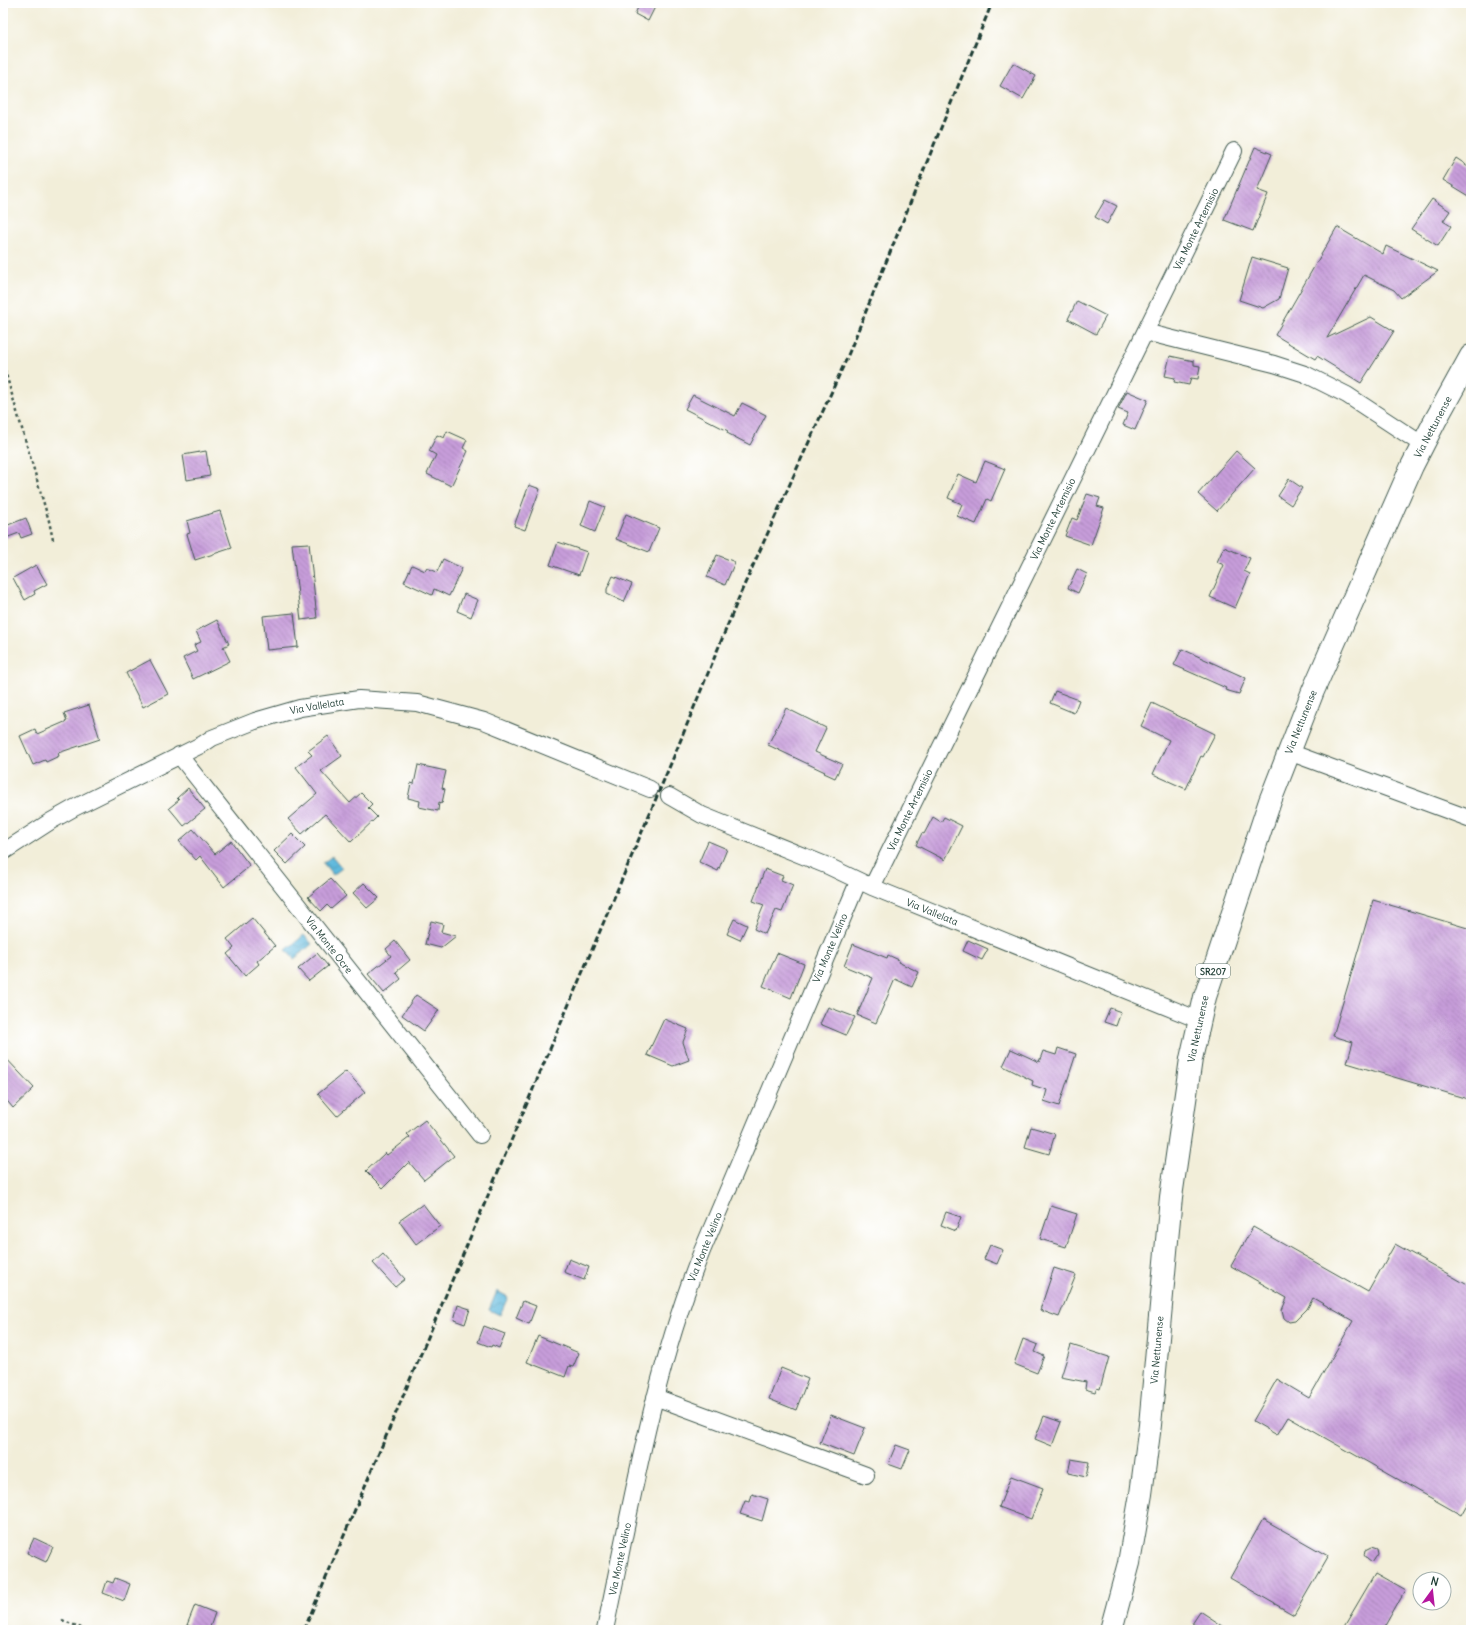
<svg xmlns="http://www.w3.org/2000/svg" width="1474" height="1633" font-family="Delius,sans-serif">
<defs>
<pattern id="water-waves" width="16" height="10" patternUnits="userSpaceOnUse"><rect width="16" height="10" fill="#60b9dd"/><path d="M0 5q4-4 8 0t8 0" fill="none" stroke="#4f98b4"/></pattern>
<pattern id="building-back-hatch" width="6" height="6" patternUnits="userSpaceOnUse"><rect width="6" height="6" fill="#c79dda"/><path d="M-1 5l2 2M0 0l6 6M5-1l2 2" fill="none" stroke="#a181b2"/></pattern>
</defs>
<rect width="100%" height="100%" fill="#fff"/>
<filter id="ink" filterUnits="userSpaceOnUse"><feTurbulence type="fractalNoise" baseFrequency=".025" numOctaves="2"/><feDisplacementMap in="SourceGraphic" scale="8" xChannelSelector="R" yChannelSelector="G"/><feConvolveMatrix kernelMatrix="1 2 1 2 8 2 1 2 1" color-interpolation-filters="sRGB"/></filter>
<filter id="wash" filterUnits="userSpaceOnUse"><feTurbulence type="fractalNoise" baseFrequency=".012" numOctaves="4" result="noise"/><feDisplacementMap in="SourceGraphic" scale="16" xChannelSelector="R" yChannelSelector="G"/><feGaussianBlur stdDeviation="0.9" result="paint"/><feColorMatrix in="noise" values="0 0 0 0 0 0 0 0 0 0 0 0 0 0 0 0 0 1.4 0 .05"/><feComposite in="paint" operator="in"/></filter>
<g filter="url(#wash)">
<rect width="100%" height="100%" fill="#f2eed9"/>
<!-- water -->
<path fill="url(#water-waves)" stroke="#407b88" d="M332 856 342 868 333 875 323 863Z
M304 935 312 944 294 959 286 950Z
M497 1291 508 1297 500 1315 489 1310Z"/>
<g id="blocks">
<!-- building -->
<path fill="url(#building-back-hatch)" d="M640 3H657L648 21 635 14Z
M1013 63 1036 76 1023 99 1000 86Z
M1255 147 1272 154 1257 190 1268 194 1253 231 1224 220Z
M1456 158 1471 168V197L1443 180Z
M1432 199 1450 211 1443 221 1451 226 1438 246 1411 229Z
M1105 200 1117 206 1107 224 1095 217Z
M1337 227 1383 254 1386 246 1438 271 1401 298 1394 290 1364 275 1327 338 1371 317 1394 331 1361 383 1317 356 1315 359 1275 335Z
M1252 257 1288 268 1279 299 1263 308 1239 300Z
M1077 301 1106 316 1096 334 1068 319Z
M1170 356 1194 361V365L1200 366 1198 379 1191 378 1189 385 1174 382 1175 378 1165 376Z
M1127 391 1148 400 1135 430 1123 425 1128 413 1118 409Z
M693 395 735 416 742 403 766 415 750 445 727 433 728 431 685 409Z
M447 431 467 440 463 448 468 451 451 486 427 474 436 455 429 451 437 435 444 438Z
M206 451 210 476 187 480 183 455Z
M1236 451 1255 468 1217 511 1198 494Z
M985 461 1005 469 991 501 987 499 976 524 957 516 962 504 948 498 958 474 976 482Z
M1289 479 1302 488 1291 505 1278 496Z
M529 485 540 489 525 530 514 526Z
M1087 494 1100 498 1097 506 1104 508 1091 545 1065 536 1072 518 1077 520Z
M590 501 605 507 595 532 581 526Z
M220 511 232 548 195 560 187 534 190 533 187 521Z
M626 514 659 528 649 552 616 539Z
M26 518 32 534 21 538 19 533 3 539V527Z
M558 542 587 552 579 575 550 565Z
M309 543 317 618 301 620 292 544Z
M1224 547 1250 558 1244 571 1250 574 1235 608 1210 597 1224 565 1217 562Z
M717 555 735 562 725 585 707 577Z
M443 559 462 568 449 596 434 589 432 595 404 582 412 565 425 571 427 568 437 572Z
M36 565 47 584 34 591 35 594 25 600 13 578Z
M1077 569 1087 574 1078 593 1068 588Z
M613 576 632 584 624 602 607 594V589Z
M464 594 478 600 471 617 457 611Z
M294 613 298 647 267 650 263 616Z
M217 620 229 644 223 647 230 661 193 679 183 658 197 651 194 645 201 642 196 631Z
M1182 649 1246 678 1239 694 1225 690 1226 688 1174 665Z
M150 660 168 694 143 707 126 673Z
M1055 691 1079 700 1074 713 1050 703Z
M1152 703 1215 734 1203 757 1201 756 1186 789 1153 774 1169 740 1141 726Z
M89 705 100 739 58 753 59 756 46 762 45 760 33 765 20 736 35 729 37 734 67 721 64 713Z
M786 708 826 728 815 752 842 764 835 778 824 773 825 772 768 745Z
M328 736 342 756 321 771 350 803 361 793 372 804 368 808 377 817 351 842 325 814 302 834 288 819 317 794 296 767 312 755 308 751Z
M418 765 446 771 442 788 445 789 442 803 439 802 438 811 419 807 420 801 408 798 411 783 414 784Z
M188 788 205 809 184 826 169 808 179 800 177 798Z
M933 817 941 822 944 817 962 826 945 860 916 845 922 833 924 834Z
M193 829 215 854 231 841 250 866 224 887 200 856 196 860 179 841Z
M292 834 305 847 287 864 274 851Z
M708 841 727 849 718 871 699 862Z
M765 869 783 876 781 880 793 885 782 912 776 910 765 934 754 929 764 905 753 901Z
M330 879 346 896 331 909 327 905 321 911 308 897Z
M364 883 379 898 367 908 353 893Z
M1373 900 1471 929V1100L1347 1063 1353 1042 1333 1036Z
M252 918 275 946 257 961 259 964 245 976 227 954 234 948 227 939Z
M734 919 747 925 740 940 727 934Z
M431 921 443 924 441 932 456 936 441 948 425 944Z
M968 940 988 949 982 960 963 951Z
M395 941 410 960 396 972 401 979 384 993 368 974 391 956 386 949Z
M853 944 887 958 888 955 899 960 898 962 919 972 912 987 895 979 876 1023 857 1015 873 978 844 966Z
M317 953 328 966 309 981 298 969Z
M777 953 804 964 791 998 763 986Z
M416 995 439 1010 424 1031 402 1015Z
M828 1007 855 1017 846 1035 820 1024Z
M1110 1008 1121 1012 1116 1026 1104 1022Z
M664 1019 688 1029 683 1042 689 1060 673 1066 647 1055Z
M1058 1048 1076 1054 1059 1106 1044 1101 1047 1090 1032 1085 1033 1081 1003 1066 1011 1049 1039 1062 1043 1051 1056 1055Z
M3 1055 34 1088 13 1108 3 1096Z
M346 1071 365 1092 337 1116 318 1094Z
M425 1120 454 1156 424 1180 409 1162 383 1188 366 1171 385 1153 387 1155 410 1137 407 1134Z
M1031 1127 1055 1134 1049 1154 1025 1147Z
M423 1204 440 1226 416 1244 399 1221Z
M1051 1206 1077 1214 1066 1247 1040 1239Z
M946 1212 961 1217 956 1231 941 1225Z
M1253 1227 1368 1292 1395 1244 1471 1287V1497L1461 1515 1288 1417 1277 1435 1253 1421 1277 1379 1309 1398 1353 1321 1313 1298 1307 1309 1295 1321 1289 1322 1284 1318 1282 1310 1287 1298 1231 1266Z
M990 1245 1003 1250 997 1264 984 1259Z
M383 1254 405 1279 395 1287 373 1263Z
M569 1259 589 1267 584 1280 564 1272Z
M1054 1268 1076 1275 1059 1317 1040 1310Z
M523 1301 536 1306 529 1324 516 1318Z
M458 1305 470 1309 465 1324 454 1320Z
M484 1326 505 1334 499 1348 492 1345 491 1347 478 1342Z
M538 1336 579 1353 573 1367 569 1366 565 1377 527 1362Z
M1023 1339 1038 1345 1035 1352 1044 1356 1037 1373 1014 1364Z
M1071 1345 1109 1357 1100 1389 1097 1388 1095 1392 1085 1389 1086 1382 1061 1377Z
M781 1368 808 1379 796 1410 769 1399Z
M831 1415 865 1428 854 1456 820 1443Z
M1044 1416 1061 1422 1052 1446 1035 1439Z
M896 1445 910 1450 902 1469 888 1464Z
M1071 1459 1089 1462 1086 1477 1068 1473Z
M1011 1476 1043 1488 1031 1519 999 1507Z
M752 1494 768 1499 762 1521 740 1514 745 1501 750 1502Z
M1263 1519 1328 1556 1294 1615 1230 1578Z
M34 1538 53 1547 46 1562 27 1553Z
M1371 1547 1377 1549 1378 1554 1372 1563 1367 1559 1364 1555 1365 1550Z
M1375 1574 1405 1591 1383 1630H1342Z
M115 1578 130 1584 124 1601 103 1593 107 1581 113 1583Z
M195 1605 215 1613 209 1630H200L187 1625Z
M1200 1611 1229 1630H1203L1192 1623Z"/>
</g>
</g>
<g filter="url(#ink)">
<use href="#blocks" fill-opacity="0" stroke="#3f584d" stroke-width="1"/>
<g fill="none" stroke-linecap="round" stroke-linejoin="round">
<!-- street casing -->
<g stroke="#3f584d" stroke-width="18">
<path id="street" d="M1145 332 1274 364 1305 374 1347 395 1423 445
M1289 752 1471 819
M179 755 480 1135
M669 796 702 815 828 866 872 887 1199 1020
M3 852 51 821 74 808 203 744 212 738 255 721 300 708 359 699 417 703 484 721 650 789
M872 887 1234 151
M655 1397 866 1475
M605 1630C632 1502 653 1373 702 1251L858 882"/>
</g>
<!-- primary casing -->
<g stroke="#3f584d" stroke-width="24">
<path id="primary" d="M1111 1630 1129 1563 1141 1494 1150 1425 1171 1197 1191 1059 1205 997 1270 801 1313 691 1412 466 1435 421 1471 356"/>
</g>
<!-- path -->
<path stroke="#3f584d" stroke-width="2.5" stroke-dasharray="3 3" stroke-linecap="butt" d="M3 364 49 521 53 540
M62 1620 86 1630"/>
<!-- street -->
<use href="#street" stroke="#fff" stroke-width="16"/>
<!-- primary -->
<use href="#primary" stroke="#fff" stroke-width="22"/>
<!-- rail -->
<path stroke="#1f3d34" stroke-width="3" stroke-dasharray="6 3" stroke-linecap="butt" d="M304 1630 677 749 742 590 846 360 992 3"/>
</g>
</g>
<g text-anchor="middle" dominant-baseline="central" stroke-width="3" stroke-linejoin="round" paint-order="stroke">
<!-- shield labels -->
<rect fill="#fff" stroke="#627771" stroke-width="1" x="1196" y="964" width="34" height="14" rx="3"/>
<g font-size="9" font-weight="bold" fill="#1f3d34">
<text x="1213" y="971">SR207</text>
</g>
<!-- street labels -->
<g font-size="10" fill="#1f3d34" stroke="#fff">
<text transform="translate(1196 229) rotate(-64)">Via Monte Artemisio</text>
<text transform="translate(1433 427) rotate(-62)">Via Nettunense</text>
<text transform="translate(1053 519) rotate(-64)">Via Monte Artemisio</text>
<text transform="translate(317 706) rotate(-10)">Via Vallelata</text>
<text transform="translate(1301 722) rotate(-68)">Via Nettunense</text>
<text transform="translate(910 810) rotate(-64)">Via Monte Artemisio</text>
<text transform="translate(932 912) rotate(22)">Via Vallelata</text>
<text transform="translate(329 945) rotate(52)">Via Monte Ocre</text>
<text transform="translate(830 948) rotate(-67)">Via Monte Velino</text>
<text transform="translate(1198 1029) rotate(-78)">Via Nettunense</text>
<text transform="translate(705 1247) rotate(-68)">Via Monte Velino</text>
<text transform="translate(1157 1350) rotate(-85)">Via Nettunense</text>
<text transform="translate(620 1559) rotate(-78)">Via Monte Velino</text>
</g>
</g>
<!-- margin -->
<rect width="1474" height="1633" fill="none" stroke="#fff" stroke-width="16"/>
<!-- north arrow -->
<g transform="translate(1432 1591) rotate(15)"><circle r="19" fill="#ffffff" stroke="#a5b1ae"/>
<path d="M0-3L7 15L0 10L-7 15Z" fill="#b5179e"/>
<text y="-6" font-size="11" font-weight="bold" text-anchor="middle" fill="#1f3d34">N</text>
</g>
</svg>
